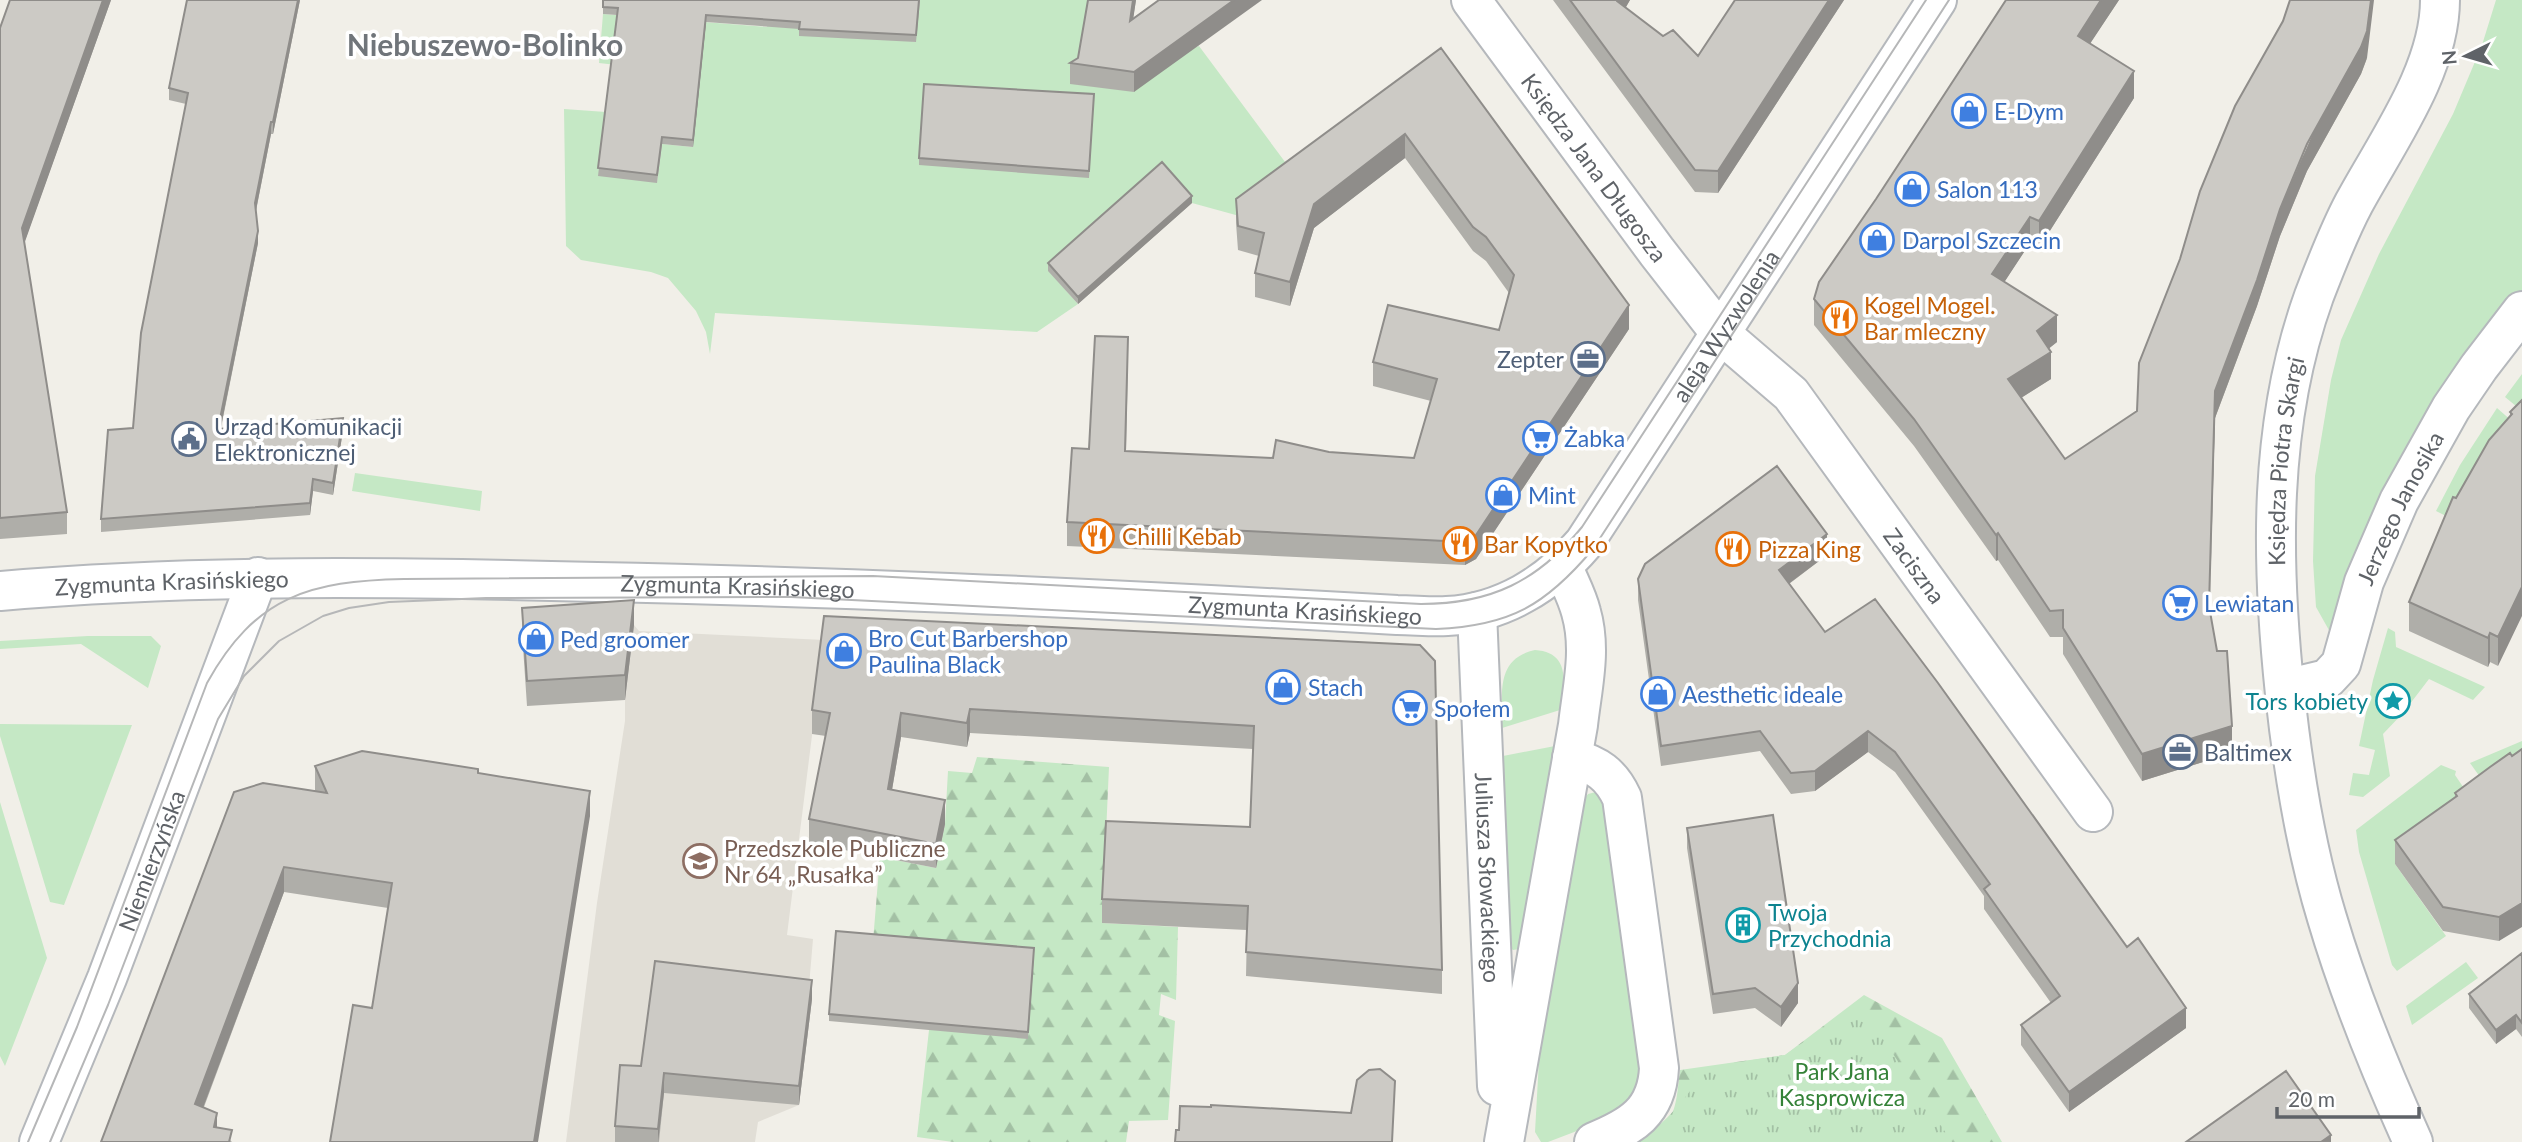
<svg xmlns="http://www.w3.org/2000/svg" width="2522" height="1142" font-family="Lato,sans-serif">
<defs>
<pattern id="forest-firs" width="22" height="20" patternUnits="userSpaceOnUse" patternTransform="scale(1.75)"><rect width="22" height="20" fill="#c5e8c5"/><path d="M5 1l3.5 6h-7zM16 11l3.5 6h-7z" fill="#a3c0a4"/></pattern>
<pattern id="park-tufts" width="24" height="20" patternUnits="userSpaceOnUse" patternTransform="scale(1.75)"><rect width="24" height="20" fill="#c5e8c5"/><path d="M3 7l-1-3M5 7V3M7 7l1-3M15 17l-1-3M17 17v-4M19 17l1-3" fill="none" stroke="#a3c0a4"/></pattern>
</defs>
<rect width="100%" height="100%" fill="#f1efe8"/>
<!-- education -->
<path fill="#e1ded6" d="M634 625 639 631 824 640 787 935 813 939 799 1105 758 1122 755 1142H566L597 903 625 721V700Z"/>
<!-- green -->
<path fill="#c5e8c5" d="M769 0 915 42 920 0H1092L1077 85 1199 46 1297 178 1243 217 1192 203 1048 270 1078 304 1037 332 715 313 710 354 706 332 696 311 668 278 651 272 581 260 566 246 564 109 606 112 657 182 662 144 693 147 670 71 599 63 603 14 767 27Z
M2496 0H2522V295L2330 632 2316 607 2313 561 2315 476 2331 380 2341 340 2379 254 2453 114 2482 45Z
M2522 374V411L2505 397Z
M2497 408 2521 429 2458 522 2436 511 2460 465Z
M355 473 482 491 480 511 352 491Z
M2388 628 2395 632 2396 647 2485 687 2473 700 2429 679 2403 713 2383 734 2390 776 2363 797 2349 795 2353 773 2369 775 2375 750 2359 746 2373 680Z
M88 636H151L161 646 148 688 81 644 0 649V641Z
M1535 650C1571 652 1565 685 1560 710L1502 728C1503 695 1494 659 1535 650Z
M0 724 132 725 64 905 50 902 0 736Z
M2522 741V773L2490 791 2470 763Z
M1555 746 1519 949 1513 950 1508 945 1503 756Z
M2441 765 2456 771 2455 775 2474 803 2395 864 2446 936 2397 971 2392 965 2359 852 2356 830Z
M1596 792 1604 796 1646 1075 1624 1113 1548 1142H1541L1535 1132 1539 1060 1583 800 1588 794Z
M0 802 47 958 5 1066 0 1056Z
M2466 962 2478 978 2412 1025 2406 1006Z"/>
<!-- forest -->
<path fill="url(#forest-firs)" d="M977 757 1109 767 1102 923 1178 927 1176 1000 1161 994 1159 1015 1175 1021 1168 1120 1129 1121 1126 1142H953L917 1137 929 1030 873 941 880 857 936 868 945 824 948 771 972 773Z
M1864 995 1942 1038 2002 1142H1646C1677 1123 1676 1103 1680 1070L1785 1055Z"/>
<!-- park -->
<path fill="url(#park-tufts)" d="M1859 1003 1952 1142H1638C1667 1122 1688 1096 1707 1067L1785 1055Z"/>
<g fill="none" stroke-linecap="round" stroke-linejoin="round">
<!-- minor casing -->
<g stroke="#b5b8bc" stroke-width="42">
<g id="minor">
<path id="s1" d="M1471 0 1657 252 1721 334 1791 394 2093 812"/>
<path id="s2" d="M2285 689 2327 679 2341 664 2364 582 2399 501 2451 408 2479 367 2522 311"/>
<path d="M1572 758C1597 765 1611 774 1622 798L1659 1068C1657 1112 1631 1127 1594 1142"/>
</g>
</g>
<!-- tertiary casing -->
<g stroke="#b5b8bc" stroke-width="42">
<g id="tertiary">
<path id="s3" d="M0 591C199 574 398 577 597 582 864 587 1131 600 1397 615 1414 615 1431 617 1447 616 1502 613 1549 584 1584 543L1937 0"/>
<path id="s4" d="M1477 612 1497 1086"/>
<path id="s5" d="M39 1142 107 978 258 577"/>
<path d="M1504 1142 1578 725C1582 688 1592 650 1581 612 1577 596 1569 582 1563 567"/>
<path id="s6" d="M2413 1142C2380 1069 2350 996 2327 918 2305 846 2293 769 2285 694 2271 561 2268 424 2314 296 2326 265 2338 233 2354 203 2387 142 2440 70 2440 0"/>
</g>
</g>
<!-- minor -->
<use href="#minor" stroke="#fff" stroke-width="38"/>
<!-- tertiary -->
<use href="#tertiary" stroke="#fff" stroke-width="38"/>
<!-- tram -->
<path stroke="#b6b7b8" stroke-width="2" d="M28 1142 77 1027 207 683C255 596 310 581 404 579L873 576 1421 604C1491 604 1538 581 1582 527L1926 0
M50 1142 108 1005 218 719 244 676 279 641 323 616 349 608 389 602 486 598 791 597 1436 629C1510 626 1546 605 1593 549L1949 0"/>
</g>
<!-- wall -->
<path fill="#afaea9" d="M10 0H111L24 243 67 512V534L0 539V28Z
M300 0 273 134H271L256 211 258 243 221 428 343 430 333 495 313 491 310 515 101 532V519L133 428 186 104 169 100V88Z
M920 0 916 42 799 36V29L706 22 693 147 662 144 657 183 598 176 617 15 603 14V7Z
M1088 0H1136L1133 18 1159 0 1134 92 1070 84V63L1078 58Z
M1553 0H1630L1625 8 1663 36 1698 56 1735 0H1844L1718 193 1695 192Z
M2006 0H2119L2090 43 2134 98 2039 248 2030 243 2004 282 2057 342 2048 349 2051 379 2021 398 2065 459 2137 411 2367 58 2361 74 2307 171 2280 236 2257 306 2215 418 2209 610 2232 753 2142 781 2063 654V637H2050L1998 560 1996 561 1914 446 1814 325V299L1876 199Z
M1441 48 1629 329 1476 559 1465 565 1067 546V522L1089 449 1128 361 1126 451 1273 458 1329 452 1414 458 1431 401 1373 386V362L1499 330 1509 293 1486 261 1473 251 1405 158 1314 228 1290 306 1255 297V273L1259 256 1238 250 1236 223V199Z
M1094 94 1089 178 919 165V158Z
M1192 203 1078 304 1048 271V263Z
M2522 400 2498 666 2490 662 2488 667 2409 631V602L2456 498 2510 417V412Z
M1827 555 1789 584 1825 632 2127 947 2186 1028 2069 1112 2021 1045V1025L2051 1003 1984 909V896L1895 772 1868 752 1815 791 1791 794 1760 751 1661 766 1638 600V579Z
M522 608 634 625 625 700 527 706 522 632Z
M1420 645 1442 970V994L1246 976 1247 930 1102 923V899L1250 827 1253 749 970 733 967 747 901 737 892 790 945 824 936 868 809 843V819L826 736 812 734V710Z
M2512 756 2499 941 2443 931 2395 864V840L2455 797V793Z
M315 766 478 773 590 816 372 1008 388 908 284 892 204 1107 217 1127 232 1142H101L315 791Z
M1687 828 1798 1003 1781 1027 1755 1008 1713 1014 1687 848Z
M2522 953V1037L2516 1029 2496 1044 2469 1008V994Z
M1034 955 1028 1039 829 1021V1014Z
M812 999 799 1105 664 1093 659 1142H615V1126L641 1066Z"/>
<!-- shaded-wall -->
<path fill="#8f8d8a" d="M103 0H111L22 250V228Z
M298 0H300L273 134V122Z
M1133 0H1136L1130 41V21Z
M1234 0H1262L1134 92V72Z
M1617 0H1630L1617 23Z
M1829 0H1844L1718 193V171Z
M2101 0H2119L2078 62V36Z
M2371 0H2374L2367 58 2361 74 2307 171 2280 236 2257 306 2215 418 2209 633 2215 391 2280 209Z
M706 15V22L693 147V140Z
M2134 71V98L2039 248V221Z
M271 122V134L255 215V203Z
M1405 134V158L1314 228 1290 306V282L1314 204Z
M1192 196V203L1078 304V297Z
M2030 217V243L1992 301V274Z
M258 231V243L218 441V429Z
M1629 305V329L1476 559 1465 565V542Z
M2057 315V342L2037 358V331Z
M2051 352V379L2008 406V379Z
M343 418V430L333 495V483Z
M313 479V491L310 515V503Z
M1998 533V560L1996 561V535Z
M1827 534V555L1779 591V570Z
M2522 587V616L2498 666V637Z
M634 600V625L625 700V675Z
M2490 633V662L2488 667V638Z
M970 709V733L967 747V723Z
M901 713V737L888 813V789Z
M2232 726V753L2142 781V754Z
M1868 731V752L1815 791V771Z
M590 791V816L538 1142H534Z
M945 800V824L936 868V844Z
M284 867V892L195 1129V1104Z
M2522 903V927L2499 941V917Z
M812 980V999L799 1105V1086Z
M1798 983V1003L1781 1027V1007Z
M2186 1008V1028L2069 1112V1092Z
M2516 1015V1029L2496 1044V1030Z
M664 1073V1093L658 1142V1129Z
M217 1113V1138L214 1127Z
M2331 1135V1142H2321Z"/>
<!-- building -->
<path fill="#cccac5" stroke="#8f8d8a" stroke-width="2" d="M10 0H103L22 228 67 512 0 518V28Z
M187 0H298L273 122H271L255 203 258 231 218 429 343 418 333 483 313 479 310 503 101 519 108 430 133 428 141 333 188 93 169 88Z
M603 0H919L916 35 799 29 800 22 706 15 693 140 662 137 657 175 598 168 618 8 603 7Z
M1088 0H1133L1130 21 1159 0H1234L1134 72 1070 63 1078 58Z
M1570 0H1617V1L1663 36 1673 30 1698 56 1735 0H1829L1718 171 1695 170Z
M2006 0H2101L2078 36 2134 71 2039 221 2030 217 1992 274 2057 315 2037 331 2051 352 2008 379 2065 459 2137 411 2139 363 2180 259 2200 191 2235 106 2283 21 2290 0H2371L2367 31 2361 47 2307 144 2280 209 2257 280 2215 391 2209 606 2217 651H2227L2232 726 2142 754 2063 628V610L2050 611 1998 533 1996 535 1914 419 1814 299 1819 282 1876 199Z
M1441 48 1629 305 1476 535 1465 542 1067 522 1072 448 1089 449 1095 336 1128 337 1125 451 1273 458 1276 440 1329 452 1414 458 1437 379 1373 362 1388 305 1499 330 1514 275 1486 237 1473 227 1405 134 1314 204 1290 282 1255 273 1264 233 1238 226 1236 199Z
M924 84 1094 94 1089 171 919 158Z
M1162 162 1192 196 1078 297 1048 263Z
M2522 400V587L2498 637 2490 633 2488 638 2409 602 2453 497 2456 498 2489 440 2512 414 2510 412Z
M1777 466 1827 534 1779 570 1825 632 1875 599 1938 683 2127 947 2138 938 2186 1008 2069 1092 2021 1025 2060 996 1984 889 1990 884 1895 752 1868 731 1815 771 1791 773 1760 731 1661 746 1638 579 1645 564Z
M634 600 625 675 527 681 522 608Z
M824 616 1420 645 1435 661 1442 970 1246 952 1248 906 1102 899 1106 821 1250 827 1254 726 970 709 967 723 901 713 888 789 945 800 936 844 809 819 830 713 812 710Z
M2522 749V903L2499 917 2443 907 2395 840 2457 796 2455 793 2490 767 2510 753 2512 756Z
M362 751 478 769V773L590 791 534 1142H330L353 1005 372 1008 392 883 284 867 195 1104 217 1113 214 1127 232 1130 229 1142H101L234 792 263 783 327 793 315 766Z
M1773 815 1798 983 1781 1007 1755 988 1713 994 1687 828Z
M836 931 1034 948 1028 1032 829 1014Z
M2522 953V1023L2516 1015 2496 1030 2469 994Z
M655 961 812 980 799 1086 664 1073 658 1129 615 1126 620 1065 641 1066Z
M1380 1069 1395 1081 1392 1142H1175L1176 1130H1179L1180 1106 1211 1107V1105L1351 1113 1357 1080 1369 1070Z
M2286 1071 2331 1135 2321 1142H2186Z"/>
<!-- icons -->
<defs>
<g id="shop-ring" transform="scale(1.75)"><circle r="9.5" fill="#fff" stroke="#3f7fe0" stroke-width="1.5"/><path d="M-5-2.5h2.3a2.7 3.5 0 0 1 5.4 0H5L5.5 6h-11ZM-1.5-2.5h3a1.5 2.3 0 0 0-3 0Z" fill="#3f7fe0"/></g>
<g id="restaurant-ring" transform="scale(1.75)"><circle r="9.5" fill="#fff" stroke="#e8710a" stroke-width="1.5"/><path d="M-5-6h1v4h1v-4h1v4h1v-4h1v5L-1.5 .5V6h-2V.5L-5-1ZM5-6V6H3V1.5H1.5Q1.5-4 5-6Z" fill="#e8710a"/></g>
<g id="office-ring" transform="scale(1.75)"><circle r="9.5" fill="#fff" stroke="#5c6f8a" stroke-width="1.5"/><path d="M-6-3h4V-5.5h4V-3h4V5H-6ZM-1-4.5V-3h2v-1.5ZM-6 0V1H6V0Z" fill="#5c6f8a"/></g>
<g id="supermarket-ring" transform="scale(1.75)"><circle r="9.5" fill="#fff" stroke="#3f7fe0" stroke-width="1.5"/><path d="M-6-5.5h2.5l.6 2H6L4.5 2H-2.5L-4.4-4H-6ZM-1.5 3.2a1.3 1.3 0 1 0 .1 0ZM3 3.2a1.3 1.3 0 1 0 .1 0Z" fill="#3f7fe0"/></g>
<g id="civic-ring" transform="scale(1.75)"><circle r="9.5" fill="#fff" stroke="#5c6f8a" stroke-width="1.5"/><path d="M-.6-6.5H3V-4.5H.6V-3L4-1V1h2V6H-6V1h2V-1L-.6-3ZM-1.2 2.5V6h2.4V2.5Z" fill="#5c6f8a"/></g>
<g id="sight-ring" transform="scale(1.75)"><circle r="9.5" fill="#fff" stroke="#0f9aa8" stroke-width="1.5"/><path d="M0-6L1.8-2.2L6-1.7L2.9 1.2L3.7 5.4L0 3.3L-3.7 5.4L-2.9 1.2L-6-1.7L-1.8-2.2Z" fill="#0f9aa8"/></g>
<g id="school-ring" transform="scale(1.75)"><circle r="9.5" fill="#fff" stroke="#8d6e63" stroke-width="1.5"/><path d="M0-5L7-2L0 1L-7-2ZM-4 1L0 2.5L4 1V4Q0 6-4 4Z" fill="#8d6e63"/></g>
<g id="building-ring" transform="scale(1.75)"><circle r="9.5" fill="#fff" stroke="#0f9aa8" stroke-width="1.5"/><path d="M-4-6H4V6H1V3H-1V6H-4ZM-2.5-4.3h1.7v1.8h-1.7ZM.8-4.3h1.7v1.8H.8ZM-2.5-1h1.7V.8h-1.7ZM.8-1h1.7V.8H.8Z" fill="#0f9aa8"/></g>
</defs>
<g fill-rule="evenodd">
<use href="#shop-ring" x="1969" y="111"/>
<use href="#shop-ring" x="1912" y="189"/>
<use href="#shop-ring" x="1877" y="240"/>
<use href="#restaurant-ring" x="1840" y="318"/>
<use href="#office-ring" x="1588" y="359"/>
<use href="#supermarket-ring" x="1540" y="438"/>
<use href="#civic-ring" x="189" y="439"/>
<use href="#shop-ring" x="1503" y="495"/>
<use href="#restaurant-ring" x="1097" y="536"/>
<use href="#restaurant-ring" x="1460" y="544"/>
<use href="#restaurant-ring" x="1733" y="549"/>
<use href="#supermarket-ring" x="2180" y="603"/>
<use href="#shop-ring" x="536" y="639"/>
<use href="#shop-ring" x="844" y="651"/>
<use href="#shop-ring" x="1283" y="687"/>
<use href="#shop-ring" x="1658" y="694"/>
<use href="#sight-ring" x="2393" y="701"/>
<use href="#supermarket-ring" x="1410" y="708"/>
<use href="#office-ring" x="2180" y="752"/>
<use href="#school-ring" x="700" y="861"/>
<use href="#building-ring" x="1743" y="925"/>
</g>
<g text-anchor="middle" dominant-baseline="central" stroke-width="7" stroke-linejoin="round" paint-order="stroke">
<!-- shop labels -->
<g font-size="23" fill="#366cbe" stroke="#fff" text-anchor="start">
<text x="1994" y="111">E-Dym</text>
<text x="1937" y="189">Salon 113</text>
<text x="1902" y="240">Darpol Szczecin</text>
<text x="1564" y="438">Żabka</text>
<text x="1528" y="495">Mint</text>
<text x="2204" y="603">Lewiatan</text>
<text x="868" y="638">Bro Cut Barbershop<tspan x="868" dy="26">Paulina Black</tspan></text>
<text x="560" y="639">Ped groomer</text>
<text x="1308" y="687">Stach</text>
<text x="1682" y="694">Aesthetic ideale</text>
<text x="1434" y="708">Społem</text>
</g>
<!-- street labels -->
<g font-size="23" fill="#5f6368" stroke="#fff">
<text stroke="none"><textPath href="#s1" startOffset="208">Księdza Jana Długosza</textPath></text>
<text stroke="none"><textPath href="#s3" startOffset="1867">aleja Wyzwolenia</textPath></text>
<text stroke="none"><textPath href="#s6" startOffset="702">Księdza Piotra Skargi</textPath></text>
<text stroke="none"><textPath href="#s2" startOffset="231">Jerzego Janosika</textPath></text>
<text stroke="none"><textPath href="#s1" startOffset="721">Zaciszna</textPath></text>
<text stroke="none"><textPath href="#s3" startOffset="172">Zygmunta Krasińskiego</textPath></text>
<text stroke="none"><textPath href="#s3" startOffset="738">Zygmunta Krasińskiego</textPath></text>
<text stroke="none"><textPath href="#s3" startOffset="1306">Zygmunta Krasińskiego</textPath></text>
<text stroke="none"><textPath href="#s5" startOffset="303">Niemierzyńska</textPath></text>
<text stroke="none"><textPath href="#s4" startOffset="266">Juliusza Słowackiego</textPath></text>
</g>
<!-- food labels -->
<g font-size="23" fill="#c56008" stroke="#fff" text-anchor="start">
<text x="1864" y="305">Kogel Mogel.<tspan x="1864" dy="26">Bar mleczny</tspan></text>
<text x="1122" y="536">Chilli Kebab</text>
<text x="1484" y="544">Bar Kopytko</text>
<text x="1758" y="549">Pizza King</text>
</g>
<!-- service labels -->
<g font-size="23" fill="#4e5e75" stroke="#fff" text-anchor="start">
<text x="1564" y="359" text-anchor="end">Zepter</text>
<text x="214" y="426">Urząd Komunikacji<tspan x="214" dy="26">Elektronicznej</tspan></text>
<text x="2204" y="752">Baltimex</text>
</g>
<!-- culture labels -->
<g font-size="23" fill="#0d838f" stroke="#fff" text-anchor="end">
<text x="2368" y="701">Tors kobiety</text>
<text x="1768" y="912" text-anchor="start">Twoja<tspan x="1768" dy="26">Przychodnia</tspan></text>
</g>
<!-- education labels -->
<g font-size="23" fill="#785e54" stroke="#fff" text-anchor="start">
<text x="724" y="848">Przedszkole Publiczne<tspan x="724" dy="26">Nr 64 „Rusałka”</tspan></text>
</g>
<!-- park labels -->
<g font-size="23" fill="#348238" stroke="#fff">
<text x="1842" y="1071">Park Jana<tspan x="1842" dy="26">Kasprowicza</tspan></text>
</g>
<!-- district labels -->
<g font-size="30" font-weight="bold" fill="#70757a" stroke="#fff">
<text x="485" y="44">Niebuszewo-Bolinko</text>
</g>
</g>
<!-- north arrow -->
<g transform="translate(2466 56) rotate(265)" stroke="#ffffff" stroke-width="5" paint-order="stroke">
<path d="M0-5L12 26L0 18L-12 26Z" fill="#5f6368"/>
<text y="-10" font-size="19" font-weight="bold" text-anchor="middle" fill="#5f6368">N</text>
</g>
<!-- scale -->
<path d="M2277 1107v10h142v-10" fill="none" stroke="#5f6368" stroke-width="3.5"/>
<text x="2288" y="1107" font-size="21" fill="#5f6368" stroke="#ffffff" stroke-width="5" paint-order="stroke">20 m</text>
</svg>
